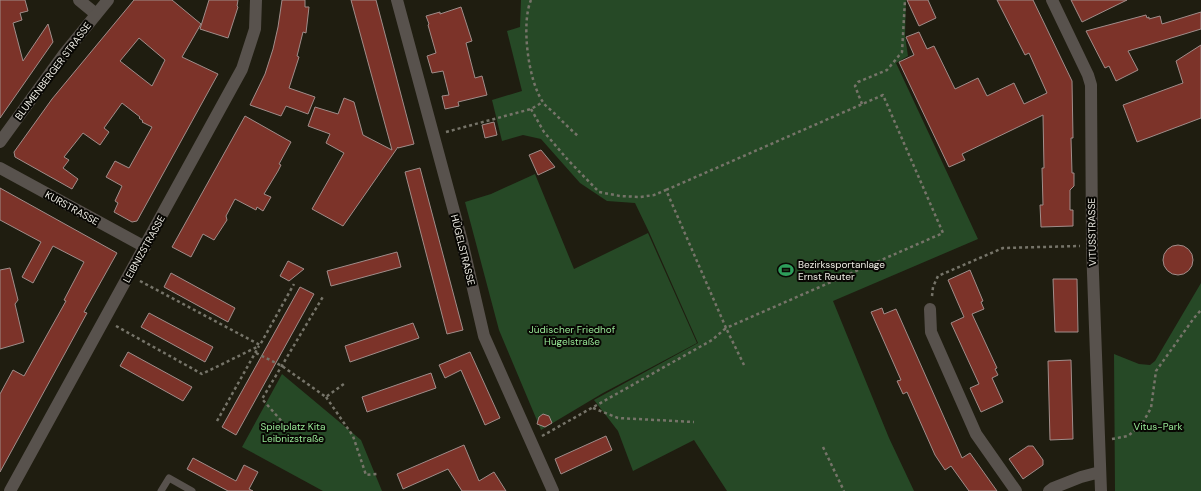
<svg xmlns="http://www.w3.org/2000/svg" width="1201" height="491" font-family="'DM Sans',sans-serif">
<rect width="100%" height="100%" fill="#1f1d10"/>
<!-- green -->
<path fill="#264926" d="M521 0H906L905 36 908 56 896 63 978 239 833 301 889 438 914 491H727L694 440 633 471 618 431 594 400 698 343 649 232 635 203 607 201 580 183 541 139 523 135 502 141 492 100 522 91 507 31 520 27Z
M535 174 574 269 648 233 697 343 603 393 541 430 499 330 465 202 491 194Z
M1201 283V491H1115L1114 354 1139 364 1150 365 1155 361Z
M282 374 361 440 382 491H323L242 447Z"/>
<!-- building -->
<path fill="#7c3329" stroke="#a08d8a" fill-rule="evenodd" d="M0 0H25L28 11 20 13 22 20 13 23 23 61 48 24 53 42 0 118Z
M134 0H172L201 24 182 57 218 74 137 221 132 222 114 212 118 203 115 201 122 186 106 177 115 161 129 168 152 127 142 122 143 121 139 118 140 117 122 103 104 128 109 132 100 145 83 133 64 157 69 160 63 168 78 179 72 189 15 157 14 152 52 99ZM139 38 165 60 152 86 120 61Z
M209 0H238L237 6 238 7 228 38 200 29Z
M282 0H305V7H309L306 33 303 32 297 56 299 57 289 88 315 97 308 114 286 106 281 116 250 105 265 74 273 49 278 27Z
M351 0H376L414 144 398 148V147L343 226 312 209 344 153 326 143 330 134 308 126 315 107 338 114 344 98 354 102 363 135 392 150Z
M907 0H928L936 18 919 26Z
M997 0H1033L1072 81 1073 138H1071L1072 173H1074V186L1070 190V210H1073V226L1041 227 1040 205H1043L1042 168H1044L1043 115 962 154 965 160 949 167 899 62 914 55 906 37 919 32 927 49 934 46 955 89 978 78 987 96 1014 83 1024 104 1047 93 1029 53 1025 55Z
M1071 0H1127L1082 22Z
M461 7 472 41 466 43 475 78 482 76 487 95 458 102 459 106 445 109 442 96 449 95 443 71 432 73 427 56 436 53 428 25 429 24 426 16 440 12V14Z
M1201 12V29L1128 51 1138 70 1116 81 1109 66 1105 68 1086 31 1146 15 1147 18 1149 17V19L1160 16 1162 24Z
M1201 45V118L1137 142 1123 105 1183 83 1176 61Z
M245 116 291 142 279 164 281 165 278 171 264 194 271 197 263 211 257 207 256 210 235 199 226 216 227 220 214 240 203 234 191 257 172 247Z
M494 122 497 135 485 138 482 125Z
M541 150 555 167 538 175 529 155Z
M420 168 463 330 447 334 405 172Z
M0 188 117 253 84 312 87 313 0 472V394L13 370 24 376 66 301 64 300 84 262 53 246 33 283 22 277 41 242 0 220Z
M1163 260a15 15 0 1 1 30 0a15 15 0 1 1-30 0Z
M397 252 401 267 331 286 327 271Z
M288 261 304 269 289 281 280 276Z
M10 268 18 300 15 304 24 342 0 349V270Z
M970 270 983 301 981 302 984 309 972 314 997 368 995 369 998 375 992 378 1003 402 981 412 970 388 979 384 951 323 964 317 948 280Z
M171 273 235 308 228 322 164 287Z
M1053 279H1077L1078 332H1055Z
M300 287 314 294 236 435 222 427Z
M882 308 884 314 896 309 962 458 970 453 997 491H969L951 466 945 470 935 455 907 392 903 394 897 381 901 380 871 312Z
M149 313 213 347 205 362 141 327Z
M413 323 419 338 350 362 345 346Z
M128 352 192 387 183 401 120 366Z
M470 352 500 418 485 425 461 370 445 378 439 365Z
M1071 360 1073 439 1050 440 1048 361Z
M431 373 436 388 367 412 362 397Z
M543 414 549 416 552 423 545 427 537 424 539 417Z
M606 436 612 450 561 474 555 459Z
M464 445 479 481 494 472 506 491H462L448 469 403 489 397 474Z
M1028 446H1033L1043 460V465L1023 479 1009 459Z
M193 458 236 481 244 465 258 472 249 489 253 491H228L187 469Z"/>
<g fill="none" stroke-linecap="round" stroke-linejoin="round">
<!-- path -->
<path stroke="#767469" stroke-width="2.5" stroke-dasharray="3 3" stroke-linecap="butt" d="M531 0C521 23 528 81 543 102 545 106 550 109 554 113 562 121 570 129 578 136
M862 104 855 86 858 82 887 70 902 52 905 0
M531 109 544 132 568 160 599 192 620 196 640 197 654 195 666 190 726 328 943 233 883 95 666 190
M446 132 531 109 543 102
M140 281 260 345 294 284
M932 296 933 287 938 276 1003 248 1080 246
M116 326 202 374 259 346
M256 353 282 366 326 397 345 383
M326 397 353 436 366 475 377 474
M593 408 618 418 694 422
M217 421 259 346
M285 425 262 399 324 295
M542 436 712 340 726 328 744 365
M1112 439 1128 436 1142 424 1151 408 1156 371 1194 318 1201 310
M823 447 844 491"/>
<!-- service -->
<path stroke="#58524d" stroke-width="7" d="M161 491 169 478 192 491"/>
<!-- minor -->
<path stroke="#58524d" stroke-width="12" d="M79 0 96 14
M397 0 462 241 484 336 553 491
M1052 0 1088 75 1091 85 1092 246 1101 491
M0 168 145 247
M930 309 931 332 976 434 1016 491
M10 491 242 69 255 29 256 0
M1049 491 1053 488 1081 477 1100 472"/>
<!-- tertiary -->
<path stroke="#58524d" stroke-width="12" d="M0 142 64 54 108 0"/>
</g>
<!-- icons -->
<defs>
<g id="stadium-bare" transform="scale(1.2)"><path d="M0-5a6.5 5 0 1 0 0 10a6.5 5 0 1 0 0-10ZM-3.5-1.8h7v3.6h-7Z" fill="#2e9e5b" stroke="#080703" stroke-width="2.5" paint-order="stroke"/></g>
</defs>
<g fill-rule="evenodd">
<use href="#stadium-bare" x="786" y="270"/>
</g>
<g text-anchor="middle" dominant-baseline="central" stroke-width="4" stroke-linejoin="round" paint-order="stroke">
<!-- street labels -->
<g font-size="10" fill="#eeece4" stroke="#080703">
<text transform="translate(53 71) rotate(-53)">BLUMENBERGER STRASSE</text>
<text transform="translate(72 208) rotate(29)">KURSTRASSE</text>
<text transform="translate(1092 232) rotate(-91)">VITUSSTRASSE</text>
<text transform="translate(144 249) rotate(-61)">LEIBNIZSTRASSE</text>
<text transform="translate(463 250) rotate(76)">HÜGELSTRASSE</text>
</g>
<!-- poi labels -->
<g font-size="10" fill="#eeece4" stroke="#080703" text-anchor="start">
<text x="798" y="264">Bezirkssportanlage<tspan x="798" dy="12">Ernst Reuter</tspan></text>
</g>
<!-- park labels -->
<g font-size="10" fill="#97e796" stroke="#080703">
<text x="572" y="329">Jüdischer Friedhof<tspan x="572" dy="12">Hügelstraße</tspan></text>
<text x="293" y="426">Spielplatz Kita<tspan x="293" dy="12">Leibnizstraße</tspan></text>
<text x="1158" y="426">Vitus-Park</text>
</g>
</g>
</svg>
